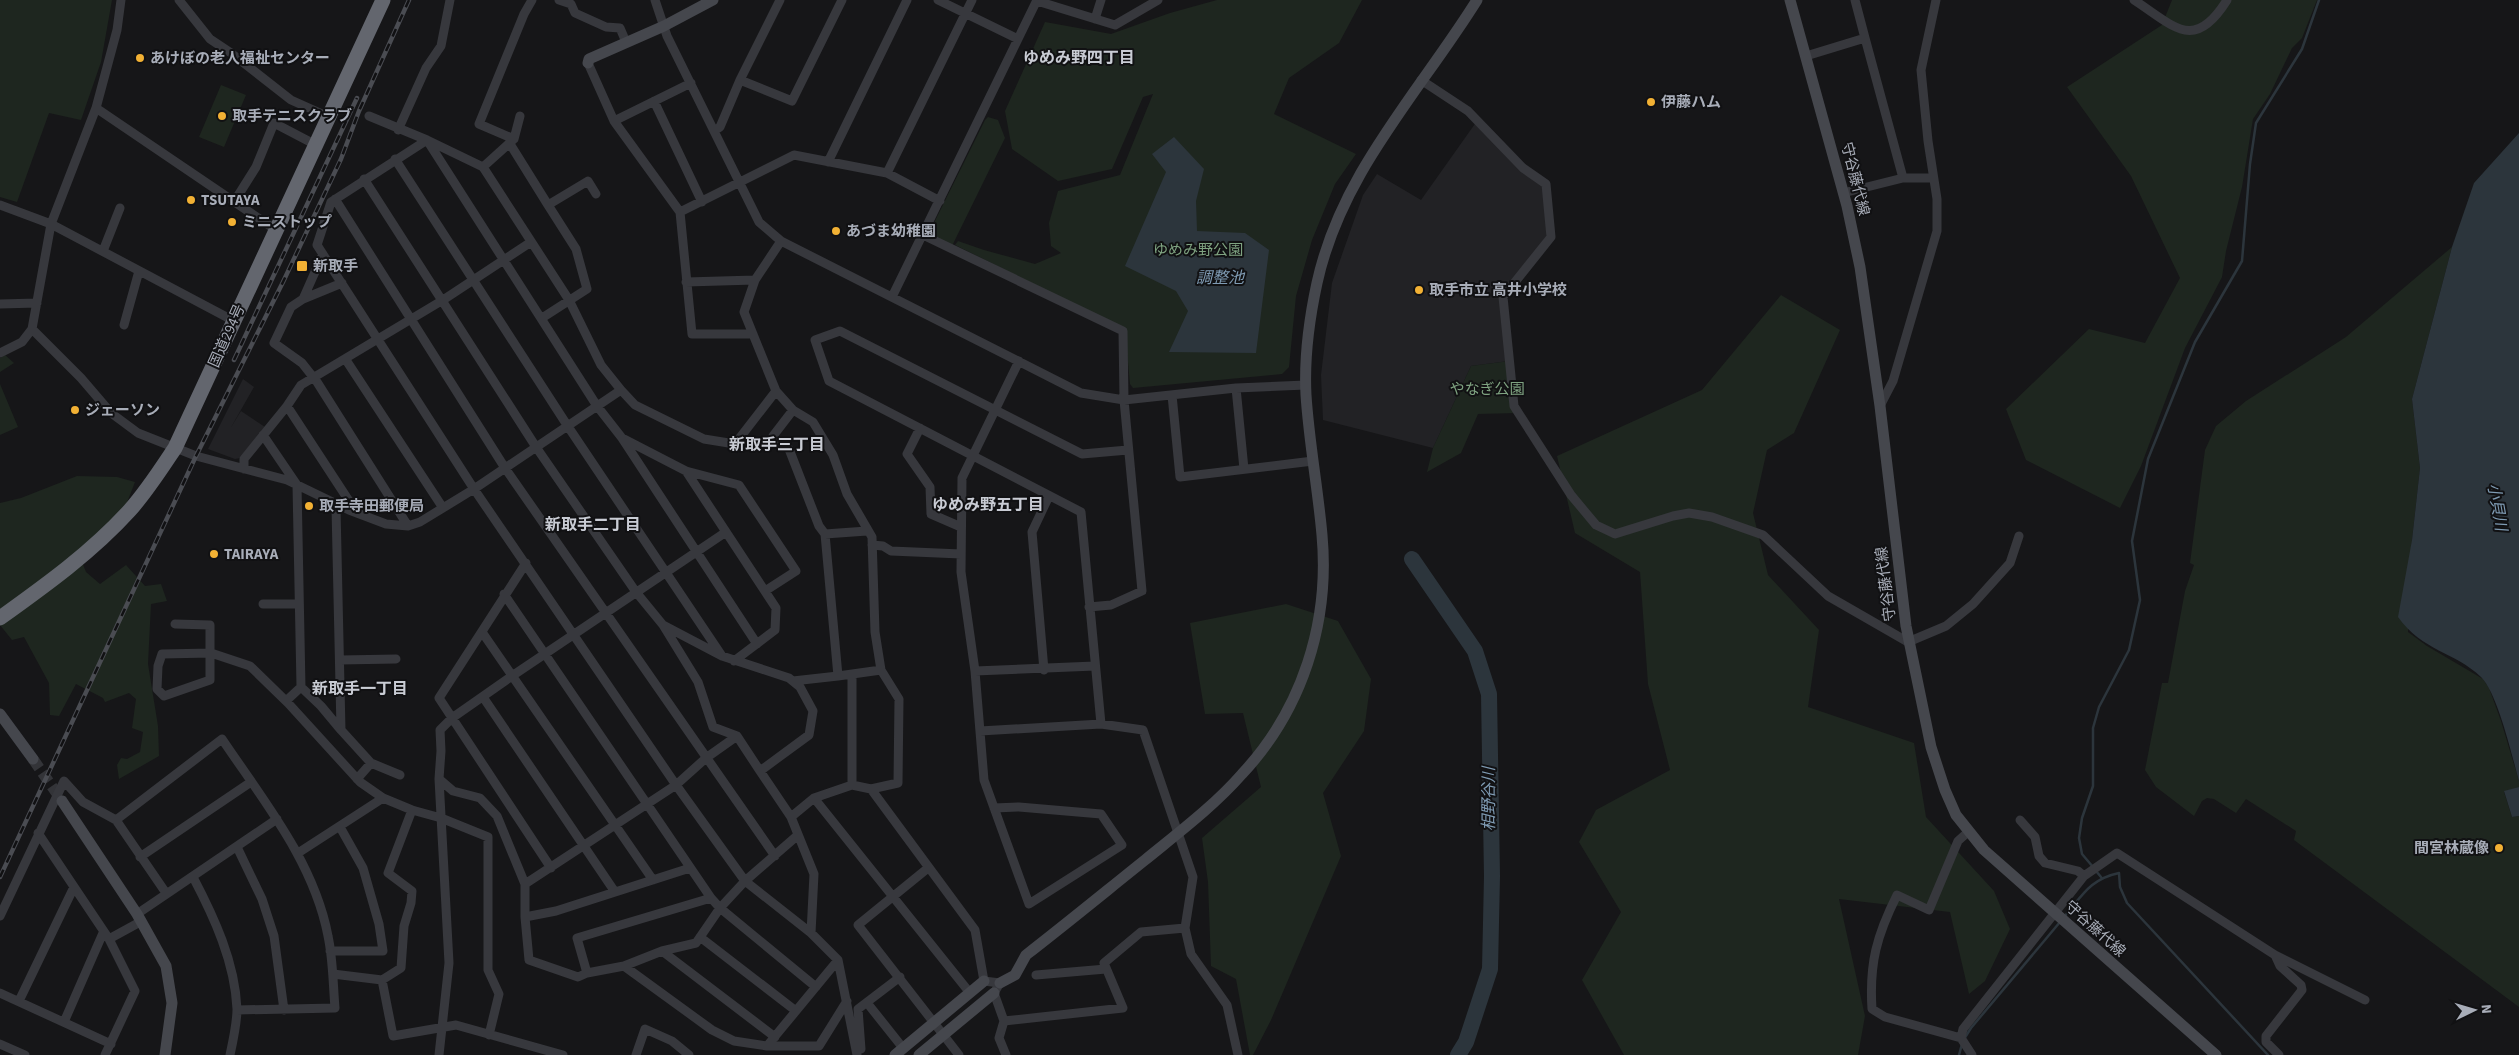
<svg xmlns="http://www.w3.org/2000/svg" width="2519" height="1055" font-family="'Source Sans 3','Noto Sans JP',sans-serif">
<rect width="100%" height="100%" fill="#161618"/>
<!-- built -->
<path fill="#222225" d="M1477 121 1543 184 1547 235 1503 297 1509 361 1471 366 1433 448 1323 420 1321 375 1332 283 1363 195 1377 174 1421 200Z
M243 379 254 387 230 429 241 411 265 427 240 458 235 459 208 449Z"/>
<!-- green -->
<path fill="#1e261f" d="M0 0H112L101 62 81 120 49 113 17 202 0 197Z
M1217 0H1362L1339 43 1289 78 1274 114 1356 154 1335 184 1312 240 1296 296 1289 367 1282 374 1133 388 1130 384 1125 329 955 245 958 241 984 250 1035 264 1061 253 1051 246 1049 223 1058 191 1120 175 1153 94 1143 97 1112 169 1058 181 1012 149 1005 111 1045 22 1111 34 1170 13Z
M2172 0H2317L2302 38 2292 48 2270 94 2253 119 2242 187 2226 251 2222 277 2185 348 2141 466 2120 508 2026 460 2006 409 2089 329 2145 343 2180 278 2131 176 2067 87 2162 25Z
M221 85 246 95 224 147 199 137Z
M988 117 998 120 1005 138 952 246 931 235 930 231 985 120Z
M2452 247 2412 399 2420 468 2412 540 2408 632 2427 646 2483 679 2489 688 2501 721 2519 781V787L2504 792 2512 817 2519 816V1007L2294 840 2296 831 2246 799 2236 813 2214 799 2207 798 2202 801 2194 816 2156 787 2145 770 2162 683H2168L2185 591 2194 565 2190 563 2205 450 2216 426 2246 401 2346 337Z
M1781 295 1840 330 1794 433 1767 450 1753 513 1768 575 1819 630 1808 707 1914 743 1926 817 1994 891 2010 929 1985 981 1969 994 1950 912 1839 899 1865 1016 1858 1055H1624L1582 980 1621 912 1579 842 1596 810 1670 770 1648 684 1640 572 1575 533 1557 456 1702 390Z
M5 355 14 363 0 372V358Z
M1509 361 1517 413 1478 414 1461 453 1427 472 1433 448 1471 366Z
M0 384 18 427 0 435Z
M77 476 117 477 135 482 126 505 78 552 86 572 100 584 126 565 145 586 161 584 167 601 151 604 148 664 158 726 159 756 119 779 117 765 121 758 127 759 140 752 143 732 132 728 136 699 129 693 105 702 103 698 76 684 59 716 50 715 49 683 24 637 12 640 0 625V503L21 498Z
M1286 604 1338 621 1371 679 1364 731 1323 793 1341 856 1271 1020 1253 1055H1250L1236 979 1211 966 1208 882 1202 838 1261 787 1243 713 1205 714 1190 623Z"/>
<!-- water -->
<path fill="#2c353c" d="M2519 133V781C2512 756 2498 694 2481 677 2455 652 2422 651 2398 617L2412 540 2420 468 2412 399 2452 247 2474 183Z
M1174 137 1204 169 1196 201 1197 231 1245 233 1269 250 1256 353 1169 352 1188 311 1176 291 1125 266 1166 172 1152 154Z
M2519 787V816L2512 817 2504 791Z"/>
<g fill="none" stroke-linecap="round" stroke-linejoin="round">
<!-- stream -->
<path stroke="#2c353c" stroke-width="2.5" d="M2093 867 2082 854 2079 838 2082 818 2093 786V728L2099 707 2129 650 2140 600 2132 541 2148 459 2195 342 2242 261 2250 164 2256 123 2302 49 2319 0
M2096 871 2101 877
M2064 917C2082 896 2090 879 2119 873L2120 887 2127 903 2268 1055
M1964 1039 1971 1028 2060 922
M1959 1055 1962 1044"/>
<!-- river -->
<path stroke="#2c353c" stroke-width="16" d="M1412 559 1475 651 1489 694 1492 876 1490 969 1466 1042 1458 1055"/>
<!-- secondary-tunnel -->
<path stroke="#333438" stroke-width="11" stroke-dasharray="11 5.5" stroke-linecap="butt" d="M33 759 62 801"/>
<!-- street -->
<path stroke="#37383d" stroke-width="9" d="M179 0 210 39 231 53 291 100 329 117
M559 0 571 4 575 13 606 27 620 28 626 42
M655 0 667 36 759 222 781 241 1081 393 1124 400 1236 388 1306 385
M938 0 1018 39
M2134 0C2174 26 2194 53 2227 0
M1037 1 1115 25 1158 0
M1095 19 1101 0
M1865 38 1903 178
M1806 56 1865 38 1855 0
M588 63 614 121
M740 80 792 101 842 0
M1421 80 1468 111 1523 168 1546 184 1551 237 1503 297 1514 406 1571 495 1596 525 1615 534 1673 516 1689 513 1712 517 1763 535 1828 596 1908 642 1946 626 1973 604 2010 563 2019 536
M691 83 614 121 680 212 794 155 887 173 940 201
M654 101 702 202
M96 108 117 30 121 0
M369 116 427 140 597 406 622 438 757 644
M520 116 514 139 483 167 427 140 331 202 317 245 474 489 676 785 745 881 811 933 838 960 857 1055
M398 130 426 68 441 46 450 0
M714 131 720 127 740 80 780 0
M514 139 479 124 524 14 532 0
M510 144 548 205
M395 159 567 425 722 656
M828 162 907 0
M483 167 569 300 601 365 621 390 635 405 704 439 735 444 776 391
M887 173 972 0
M364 179 536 447 636 592 663 625 698 682 713 727 737 736
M1843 193 1903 178H1933
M335 199 505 468 775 856
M234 202 256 167 274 123 316 145
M0 205 51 224 32 329 22 342 0 353
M680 212 692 334H753
M923 235 1123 331 1124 400 1142 591 1111 605 1089 607
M781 241 755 280 744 312 776 391 793 410 813 422 833 455 847 494 872 537 875 632 881 670 899 699 898 783 871 789 852 785 814 798 791 817
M103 251 120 208
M323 254 303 299 291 307 274 343 302 363 317 382 408 526
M686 282 755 280
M892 297 1037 0
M303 299 342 283
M0 304 37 303
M542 318 587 289 576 249 548 205 588 181 596 194
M234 321 51 224 96 108 276 230
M124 325 139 271
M32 329 81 378 111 413 138 433 196 456 287 480 349 510 386 524 408 526 420 522 474 489 621 390
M346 360 443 508
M1236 388 1244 469
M1172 395 1180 477 1313 461
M1880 406 1893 381 1937 231V199L1928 141 1921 70 1936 0
M793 410 773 436 789 449 819 526 825 534 867 531
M920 428 907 454 930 487 931 514 961 527
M263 435 297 485 301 687 321 706 341 730 336 508 338 504
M624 439 686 471 739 485 796 571 765 591
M244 469V459L287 406
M686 471 776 608 775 630 734 661
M349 510 351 504 287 406 301 385 443 300 531 242
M825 534 838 676 881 670
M872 545 883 546 891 551 961 554
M526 563 439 698 551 868
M504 594 711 898 720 908 816 987
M263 604H299
M175 624 210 625V680L164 696 157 689 158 666 162 654 211 653 250 666 288 703 360 782 383 798 412 810 441 818 488 837V970L499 994 489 1035
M663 625 722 656 789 678 800 687 813 711 809 735 760 771 791 817 814 874 811 933
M482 632 653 880
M340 660 396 659
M1044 670 1032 532 1049 496
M975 671 1095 666
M793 681 838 676
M483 697 615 892
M286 701 301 687
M1101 724 1081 512 829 381 815 340 840 331 1082 454 1128 450
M341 730 371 763 400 775
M980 731 1101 724 1143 730 1193 877 1185 928 1191 954 1227 1005 1238 1055
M357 779 371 763
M439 779 453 791 480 798 497 816 525 884V917L529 960 578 977 587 973 624 966 662 951 696 943 720 908 745 881 798 835
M852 785V674
M871 789 975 930 984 981 1000 983 994 993 1004 1021 999 1038 1006 1055
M814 798 970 993
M994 808 1019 807 1101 814 1122 845 1029 904 984 780 975 671 961 572 962 478 1019 361
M2020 820 2035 837 2039 856 2045 863 2078 871 2084 876
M38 833 109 939 135 991 105 1055
M237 847 262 899 274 936 284 1010
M298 853 383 798
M140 857 251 782
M928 868 858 925 959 1055
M193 877C214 917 235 962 237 1009 237 1023 233 1041 230 1055
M525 884 676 785 706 758 737 736 760 771
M166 893 116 820 222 739C263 800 314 862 328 936 333 959 333 984 335 1008L237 1010
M137 914 277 819
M0 916 64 781 83 802 116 820
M525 917 556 911 690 868
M700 937 796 1011
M109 939 140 922
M330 951H383L379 924 363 868 340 827
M662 951 775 1037
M2275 955 2280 966 2301 985 2302 990 2266 1036V1042L2279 1055
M624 966 712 1030 734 1041 767 1046 838 960
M587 973 577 938 711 898
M333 974 382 980 401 968 404 926 411 903 412 891 388 873 412 810
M1036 975 1106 969
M382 980 393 1036 456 1025 563 1055
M0 993 111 1044
M19 1001 74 887
M868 1004 903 1048
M1004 1021 1123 1008 1104 963 1141 932 1185 928
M64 1022 103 933
M1961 1038 1885 1017 1872 1009C1869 963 1877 935 1897 895L1929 910 1958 841 1968 832
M0 1044 25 1055
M767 1046H819L847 1001
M861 1049 858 1009 900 977
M439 1055 449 963 439 779 441 751 440 730 452 718 512 676 726 532
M636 1055 645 1029 672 1041 689 1055
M1972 1055 1961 1038 1963 1029 2084 876 2117 853 2275 955 2365 1000"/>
<!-- secondary -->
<path stroke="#45474d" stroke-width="11" d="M1790 0 1847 206 1860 267 1880 406 1906 626 1931 747 1945 790 1956 815 1984 850 2216 1055
M588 63 589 59 664 26 713 0
M0 714 33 759
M62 801 137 914 166 966 172 1003 165 1055
M1000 983 1015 975 1026 955C1066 924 1105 892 1145 860 1178 833 1214 806 1242 774 1302 710 1330 623 1322 535 1318 489 1309 442 1306 395 1304 357 1309 320 1317 283 1341 173 1419 93 1477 0
M895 1055 984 981
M919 1055 994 993"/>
<!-- highway -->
<path stroke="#63666e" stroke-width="15" d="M0 618C46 585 92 552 130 510 147 491 161 469 175 448L383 0"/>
<!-- rail casing -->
<g stroke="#4a4c52" stroke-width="4.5">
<path id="rail" d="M234 360 357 98
M0 877 196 456 283 282 341 159 359 111 409 0"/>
</g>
<!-- rail -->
<use href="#rail" stroke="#111113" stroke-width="2.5" stroke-dasharray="8" stroke-linecap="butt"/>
</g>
<!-- markers -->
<g fill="#f2b134" stroke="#111113" stroke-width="2">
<circle cx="140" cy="58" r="5"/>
<circle cx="1651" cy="102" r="5"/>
<circle cx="222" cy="116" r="5"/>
<circle cx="191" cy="200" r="5"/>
<circle cx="232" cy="222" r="5"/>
<circle cx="836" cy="231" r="5"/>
<rect x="296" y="260" width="12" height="12" rx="2.5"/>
<circle cx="1419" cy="290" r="5"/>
<circle cx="75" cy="410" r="5"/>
<circle cx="309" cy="506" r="5"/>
<circle cx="214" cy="554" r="5"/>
<circle cx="2499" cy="848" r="5"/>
</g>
<g text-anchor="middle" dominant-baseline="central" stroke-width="4" stroke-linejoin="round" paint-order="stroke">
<!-- poi labels -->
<g font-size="15" font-weight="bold" fill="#a8adb8" stroke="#111113" text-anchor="start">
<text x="150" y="58">あけぼの老人福祉センター</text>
<text x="1661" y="102">伊藤ハム</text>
<text x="232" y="116">取手テニスクラブ</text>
<text x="201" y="200">TSUTAYA</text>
<text x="242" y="222">ミニストップ</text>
<text x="846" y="231">あづま幼稚園</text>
<text x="313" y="266">新取手</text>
<text x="1429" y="290">取手市立 高井小学校</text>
<text x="85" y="410">ジェーソン</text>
<text x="319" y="506">取手寺田郵便局</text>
<text x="224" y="554">TAIRAYA</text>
<text x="2489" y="848" text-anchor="end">間宮林蔵像</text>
</g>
<!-- street labels -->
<g font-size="15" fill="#a8adb8" stroke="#111113">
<text transform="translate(1855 179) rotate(76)">守谷藤代線</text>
<text transform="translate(227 336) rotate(-66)">国道294号</text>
<text transform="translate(1886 584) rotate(-97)">守谷藤代線</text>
<text transform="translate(2095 929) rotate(42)">守谷藤代線</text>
</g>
<!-- park labels -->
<g font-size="15" fill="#7fa381" stroke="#111113">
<text x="1198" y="250">ゆめみ野公園</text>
<text x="1487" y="389">やなぎ公園</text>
</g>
<!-- neighbourhood labels -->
<g font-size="16" font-weight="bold" fill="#c9ccd4" stroke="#111113">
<text x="1079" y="58">ゆめみ野四丁目</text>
<text x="777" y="445">新取手三丁目</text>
<text x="988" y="505">ゆめみ野五丁目</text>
<text x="593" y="525">新取手二丁目</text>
<text x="360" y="689">新取手一丁目</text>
</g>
<!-- water labels -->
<g font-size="16" font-style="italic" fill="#7f9bb3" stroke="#111113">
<text x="1220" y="278">調整池</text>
<text transform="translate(2497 507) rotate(80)">小貝川</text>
<text transform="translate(1489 799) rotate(-90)">相野谷川</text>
</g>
</g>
<!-- north arrow -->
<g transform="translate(2474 1010) rotate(85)" stroke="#111113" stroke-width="4" paint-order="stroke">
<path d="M0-4L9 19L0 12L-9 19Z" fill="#a8adb8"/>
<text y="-8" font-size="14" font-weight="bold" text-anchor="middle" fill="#a8adb8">N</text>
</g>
</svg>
